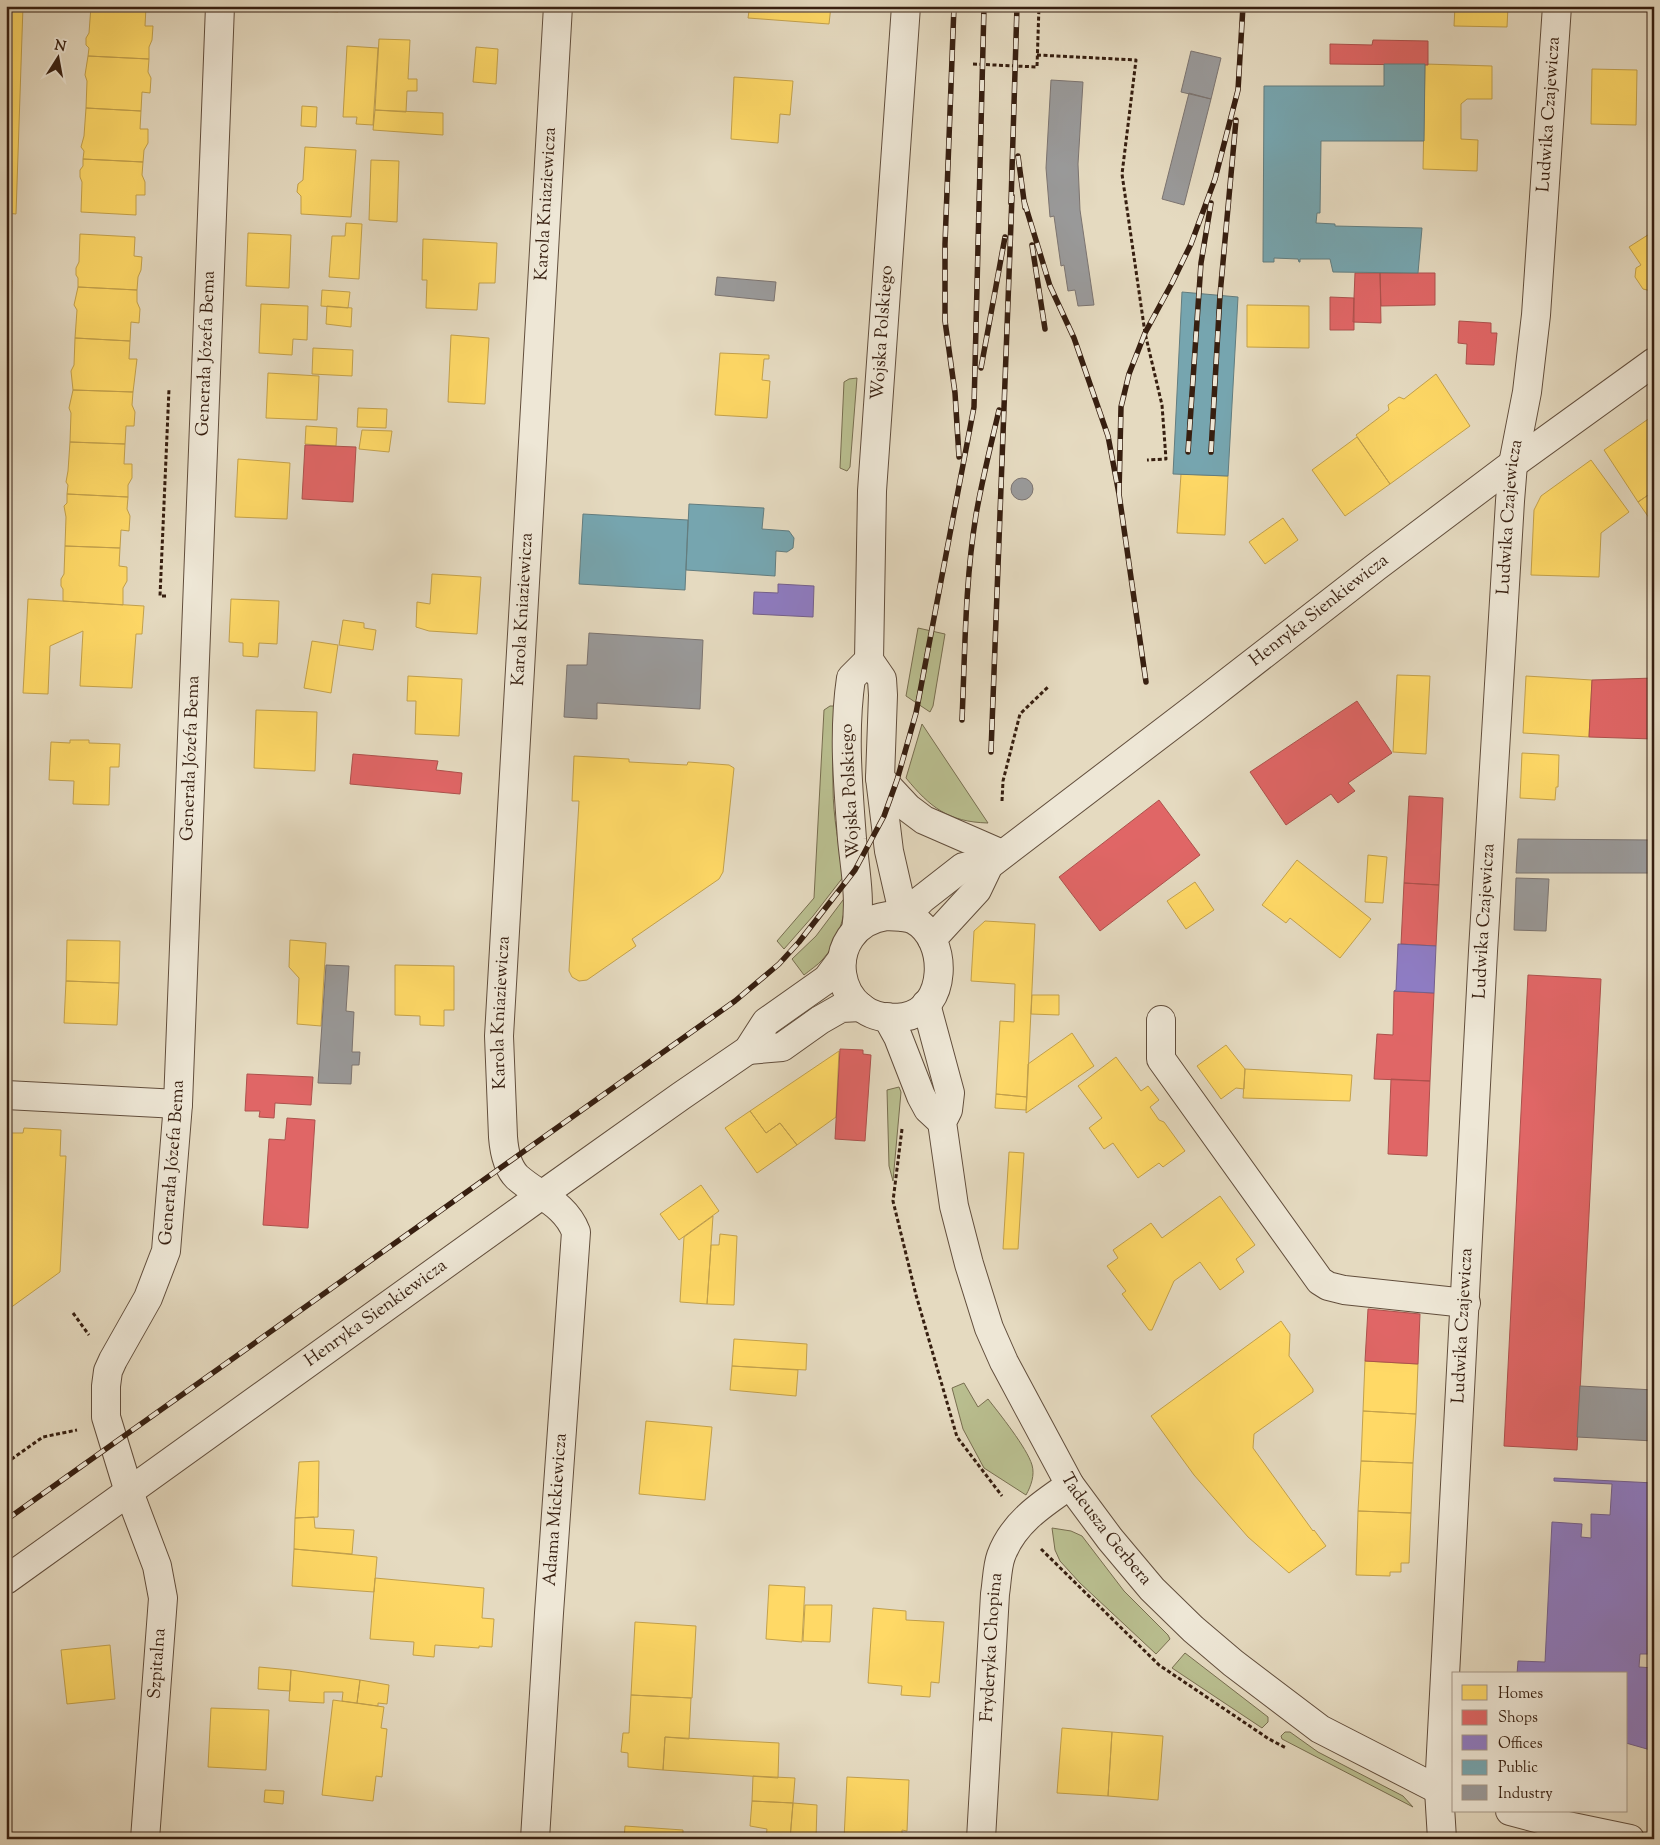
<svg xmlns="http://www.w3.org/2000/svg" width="1660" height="1845" font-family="'Sorts Mill Goudy',serif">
<rect width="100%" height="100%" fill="#e5dac0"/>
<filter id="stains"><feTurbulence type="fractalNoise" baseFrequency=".004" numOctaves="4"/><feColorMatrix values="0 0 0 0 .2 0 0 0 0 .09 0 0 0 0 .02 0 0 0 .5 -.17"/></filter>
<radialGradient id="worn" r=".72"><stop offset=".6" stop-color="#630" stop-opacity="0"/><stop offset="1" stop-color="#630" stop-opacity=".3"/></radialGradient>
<!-- green -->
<path fill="#b9be8f" stroke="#786e50" d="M857 378 850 467 847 471 840 468 844 382 849 379Z
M918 628 945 634 933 706 930 712 906 696Z
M830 706H835C833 733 832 760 833 787 833 817 839 846 844 876L813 916 784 949 777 941 814 898 824 710Z
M922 724 988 823C948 822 930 807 906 778Z
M846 896C845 917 837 944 823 959 818 965 810 970 804 975L792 959 816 936Z
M899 1087 901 1092 893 1181 889 1166 887 1090Z
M964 1383 978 1407 988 1399C999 1413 1027 1448 1032 1465 1035 1475 1031 1486 1026 1495L984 1468 963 1429 952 1388Z
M1052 1528 1071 1531 1082 1536 1124 1591 1168 1635 1170 1639 1156 1654 1080 1583 1060 1561 1055 1550Z
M1185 1653 1268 1717V1722L1262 1728 1172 1668Z
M1285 1732H1290L1318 1752 1403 1796 1413 1807 1282 1739 1281 1736Z"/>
<!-- homes -->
<path fill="#ffd966" stroke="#c3a14c" d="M6 6H23L16 214 6 213Z
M91 6 146 7 145 26H153L152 40 149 47V59L88 56 89 48 86 45V38L89 33Z
M283 6H338V12L282 8Z
M731 6H831L829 24 748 18 749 11 730 10Z
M1455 6H1511L1508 7 1507 27 1454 26Z
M379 39 410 40 408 79H417V91H407L406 112 375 110Z
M347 46 378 48 373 125 356 124 357 117H343Z
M476 47 498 49 496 84 473 82Z
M88 56 149 59 148 72 151 78 150 93 142 92 141 111 86 108 87 81 85 75Z
M1425 64 1492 66V99H1467L1461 104V139L1478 140 1477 171 1423 169Z
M1592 69 1637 70 1636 125 1591 124Z
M734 77 793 81 790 115 780 114 778 143 731 139Z
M302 106 317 107 316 127 301 126Z
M86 108 141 111 140 129H148V143L144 150 143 162 83 159 84 151 81 147 84 136Z
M375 110 443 113V135L373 130Z
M305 147 356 150 351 217 301 214V196L297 192 298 184 303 180Z
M83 159 143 162 142 175 145 182V195H136V215L81 212 82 182 80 177V170L83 166Z
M371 160 399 161 397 222 369 220Z
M346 223 362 224 359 279 329 277 332 236H345Z
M1654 231V289L1651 291 1643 289 1635 277 1636 268 1641 265 1629 247Z
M248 233 291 235 289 288 246 286Z
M80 234 135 237 134 256 142 257 141 270 138 277 137 290 78 287V278L76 275V268L79 262Z
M423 239 497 243 495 283H479L477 310 426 308 427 280H422Z
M6 280H12L6 465Z
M78 287 137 290V302L140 309 139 323 131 322 130 341 75 338 77 310 74 305Z
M322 290 350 292 348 308 321 306Z
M261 304 308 306 307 340 293 339 292 355 259 353Z
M1247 305 1309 306V348L1247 347Z
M327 306 352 308 351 327 326 324Z
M451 335 489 338 485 404 448 402Z
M75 338 130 341 129 359H137L133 392 73 390 71 371 74 365Z
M313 348 353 350 352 376 312 374Z
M720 353 769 355V359H764L762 380 770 381 767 418 715 415Z
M268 373 319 376 317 420 266 418Z
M1436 374 1470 426 1390 484 1356 435 1389 410 1388 405 1399 397 1404 399Z
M73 390 133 392 132 405 135 412 134 426H126L125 444 70 442 71 413 69 408Z
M358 408 387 409 386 428 357 427Z
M1654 415V491L1638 502 1604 450Z
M306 426 337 428 336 446 305 444Z
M362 430 392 431 389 452 359 449Z
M1357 437 1390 484 1345 516 1312 470Z
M70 442 125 444 124 464H132V478L128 485V497L67 494 68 485 66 482 68 471Z
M238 459 290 463 287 519 235 517Z
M1591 460 1629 512 1601 533 1599 577 1531 575 1534 510 1541 496Z
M1181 474 1228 476 1225 535 1177 533Z
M1654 491V525L1638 502Z
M67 494 128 497 127 509 130 516 129 531 121 530 120 548 65 546 66 517 64 506 67 503Z
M1283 518 1298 540 1265 564 1249 542Z
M65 546 120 548 119 566 127 567V581L123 588V605L63 601V589L61 586V579L64 574Z
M432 574 481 577 477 634 429 631 416 627 417 602 430 604Z
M28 599 144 606 142 634H136L132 688 80 686 83 631 50 646 48 694 23 693Z
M231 599 279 601 277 644 259 643 258 657 243 656V643L229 642Z
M343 620 364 623V628L376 630 373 650 339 645Z
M312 641 338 645 331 693 304 688Z
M1397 675 1430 676 1426 754 1393 752Z
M408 676 462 679 459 736 415 734 416 701H407Z
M1526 676 1592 680 1589 737 1523 733Z
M256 710 317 712 315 771 254 768Z
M70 740H89V743L120 744 119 767H110L109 805 73 804 74 781 49 780 51 742 70 743Z
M1522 753 1559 755 1558 787H1556L1555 800 1520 798Z
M574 756 629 759V762L687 765 688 762 729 765 734 768 723 872 719 879 632 939 636 946 587 980 579 981 572 977 569 971 579 801H572Z
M1368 855 1387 857 1383 903 1365 902Z
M1297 860 1371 919 1340 958 1290 918 1286 923 1262 905Z
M1195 882 1214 910 1186 929 1167 901Z
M985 921 1035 924 1027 1097 996 1094 1000 1021 1014 1022 1015 984 971 981 974 931Z
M67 940 120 941 119 983 66 981Z
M290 940 326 943 321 1026 297 1024 299 978 289 967Z
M395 965 454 966V1010H444V1026L420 1025V1016L395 1015Z
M66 981 119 983 117 1025 64 1023Z
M1032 995H1059V1015L1031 1014Z
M1072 1033 1094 1066 1026 1113 1028 1064Z
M1226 1045 1245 1069 1244 1089 1236 1088 1221 1099 1197 1066Z
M839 1051 836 1117 797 1145 780 1123 766 1133 750 1111Z
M1116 1057 1141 1091 1148 1086 1159 1100 1150 1107 1159 1120 1164 1122 1185 1151 1163 1167 1159 1163 1138 1178 1113 1143 1104 1149 1089 1128 1102 1118 1078 1086Z
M1245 1069 1352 1075 1350 1101 1243 1098Z
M996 1094 1027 1097 1026 1110 995 1108Z
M750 1111 766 1133 780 1123 797 1145 757 1173 725 1128Z
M24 1128 61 1130 60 1156H66L60 1272 6 1311V1133H23Z
M1009 1152 1024 1153 1018 1249H1003Z
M701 1185 719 1211 679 1240 660 1214Z
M1220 1196 1255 1245 1236 1259 1244 1272 1220 1290 1200 1262 1174 1281 1152 1330H1149L1122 1294 1126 1291 1107 1266 1118 1258 1113 1250 1151 1223 1162 1238Z
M713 1216 707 1304 680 1302 684 1237Z
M720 1234 737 1236 734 1305 707 1304 711 1245H719Z
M1281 1321 1290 1334 1289 1356 1313 1389V1392L1254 1434 1253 1448 1313 1531 1314 1530 1326 1546 1289 1573 1248 1537 1194 1475 1151 1416Z
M734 1339 807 1344 806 1370 732 1366Z
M1365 1361 1418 1364 1416 1414 1363 1411Z
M732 1366 798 1370 796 1396 730 1390Z
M1363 1411 1416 1414 1413 1463 1361 1461Z
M646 1421 712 1427 705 1500 639 1494Z
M319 1461 318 1517 295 1518 299 1462Z
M1361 1461 1413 1463 1411 1513 1358 1511Z
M1358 1511 1411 1513 1409 1563H1401V1572H1390V1576L1356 1575Z
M314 1517 315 1528 354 1530 352 1554 294 1549 295 1518Z
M294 1549 377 1557 374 1592 292 1586Z
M375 1578 484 1588 482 1618 494 1619 492 1647 479 1646V1648L435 1645 434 1657 413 1655 414 1642 370 1639Z
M769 1585 805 1587 802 1642 766 1639Z
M805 1605H832L830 1642 803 1641Z
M873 1608 906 1611V1620L944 1622 939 1683 931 1682 930 1697 901 1695 902 1686 868 1683Z
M635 1622 696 1626 692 1698 631 1695Z
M110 1645 115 1699 67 1704 61 1650Z
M259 1667 291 1670 290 1691 258 1689Z
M291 1670 360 1680 357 1703 342 1701 343 1692H324V1703L289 1701Z
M360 1680 389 1685 387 1704 378 1703V1706L357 1703Z
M631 1695 691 1698 689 1739 665 1737 663 1770 628 1767V1753L621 1752 623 1733H629Z
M333 1700 384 1707 381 1728 387 1729 382 1777 376 1776 373 1801 322 1795Z
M211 1708 269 1710 266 1770 208 1767Z
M1062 1728 1112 1732 1108 1796 1057 1793Z
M1112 1732 1163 1736 1158 1800 1108 1796Z
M665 1737 779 1743 778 1778 663 1770Z
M753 1776 795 1778 793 1803 752 1801Z
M847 1777 909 1780 907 1831 902 1830V1839H844Z
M265 1790 284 1791 283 1804 264 1802Z
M752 1801 793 1803 790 1839H766L767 1829 750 1826Z
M793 1803 817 1805 816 1839H790Z
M625 1826 683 1830V1839H624Z"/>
<!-- shops -->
<path fill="#e06666" stroke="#ad514c" d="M1373 40 1428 41V65L1330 64V44L1372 45Z
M1355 273H1380L1381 323 1353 322Z
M1380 273H1435V305L1381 306Z
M1330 297 1354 298V330H1330Z
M1459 321 1491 323V333H1497L1494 365 1466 364 1467 344 1458 343Z
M305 445 356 447 353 502 302 499Z
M1654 678V739L1589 737 1592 680Z
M1357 701 1392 753 1348 783 1355 791 1338 803 1331 794 1286 825 1250 772Z
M353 754 438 761 436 770 462 773 460 794 350 784Z
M1409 796 1443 798 1439 885 1404 883Z
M1159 800 1200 855 1100 931 1059 877Z
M1404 883 1439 885 1436 946 1401 944Z
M1528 975 1601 979 1577 1450 1504 1446Z
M1394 991 1434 993 1430 1081 1374 1079 1377 1034 1393 1035Z
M840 1049 863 1050V1054L871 1055 865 1141 835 1139Z
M247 1074 313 1077 311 1105 275 1103 274 1118 259 1117 260 1111H245Z
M1391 1079 1430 1081 1427 1156 1388 1154Z
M287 1118 315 1120 308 1228 263 1225 269 1139 285 1140Z
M1368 1309 1420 1314 1418 1364 1365 1361Z"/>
<!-- offices -->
<path fill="#8e7cc3" stroke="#74608d" d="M778 584 814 586 813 617 753 614 754 592 778 593Z
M1398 944 1436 946 1434 993 1394 991 1396 990Z
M1554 1478 1654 1483V1541L1648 1654H1640L1639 1667 1654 1668V1751L1626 1743V1674H1517L1518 1661 1545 1662 1552 1522 1582 1524 1581 1537 1591 1538V1514L1610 1515 1612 1484 1554 1481Z"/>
<!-- public -->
<path fill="#76a5af" stroke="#637d7f" d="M1384 64H1425L1424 141H1321L1320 213H1317L1316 223 1335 224V226L1422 228 1418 273 1333 272 1330 259H1300V262H1299L1298 259 1274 258V262H1263L1264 86H1384Z
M1182 292 1238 297 1228 476 1173 474Z
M689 504 764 508 762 529 789 531 794 538 793 548 787 552 776 551 775 576 686 570Z
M583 514 688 520 685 590 579 584Z"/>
<!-- industry -->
<path fill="#999" stroke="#7c7470" d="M1191 51 1221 58 1211 99 1181 92Z
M1051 80 1083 82 1078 164 1080 210 1094 305 1078 306 1075 290 1068 291 1064 265 1061 266 1054 216 1050 217 1046 168Z
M1189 93 1211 99 1184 205 1162 199Z
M717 277 776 282 774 301 715 295Z
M1011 489a11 11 0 1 1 22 0a11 11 0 1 1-22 0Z
M589 633 703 640 700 709 597 703V719L564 717 567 665H587Z
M1518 839 1654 840V873H1516Z
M1516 878 1549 879 1546 931 1514 930Z
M326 965 349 966 346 1011 354 1012 352 1052H360L359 1065H352L351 1084 318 1083Z
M1580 1386 1654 1390V1441L1577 1437Z"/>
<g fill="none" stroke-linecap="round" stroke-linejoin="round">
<!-- minor casing -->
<g stroke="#624e3c" stroke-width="30">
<g id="minor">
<path d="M880 778 908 808 924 820 1002 854"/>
<path d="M887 916C896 917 906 916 914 920 949 939 948 1010 904 1017 831 1028 818 926 887 916Z"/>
<path id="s1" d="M904 917 889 851 880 778 883 695 882 679 869 660 872 491 906 6"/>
<path d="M904 917 922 899 963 867 989 865"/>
<path d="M856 930C861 899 855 870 852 839 848 785 843 732 851 678L869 660"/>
<path id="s2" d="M932 939 977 890 989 865 1196 707 1376 567 1506 469 1654 362"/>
<path id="s3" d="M926 1004 950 1093 948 1110 942 1122 954 1206 969 1264 989 1328 1004 1362 1070 1485 1110 1539 1152 1589 1193 1629 1233 1663 1320 1729 1439 1790 1454 1795"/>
<path d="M887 1017 898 1037 921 1096 928 1109 942 1122"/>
<path d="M1161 1020V1059L1320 1281 1328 1286 1344 1290 1466 1303"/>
<path d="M748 1050 782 1047 820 1020 841 1008 861 1007"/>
<path d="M6 1095 178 1104"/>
<path id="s4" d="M6 1580 543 1194 681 1096 748 1050 766 1022 827 979 842 959"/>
<path d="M1510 1811 1558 1824 1630 1839"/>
<path id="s5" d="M145 1839 163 1598 157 1566 129 1492 106 1417V1386L108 1371 113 1360 148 1298 166 1251 178 1104 220 6"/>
<path id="s6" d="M535 1839 549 1613 576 1232C565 1203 538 1196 517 1177 507 1167 504 1150 503 1137L499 1036 558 6"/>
<path id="s7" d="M981 1839 995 1594C997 1582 997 1567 1001 1556 1013 1523 1042 1504 1070 1485"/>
<path id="s8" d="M1442 1839 1439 1790 1483 951 1510 501 1513 464 1527 392 1536 315 1557 6"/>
</g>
</g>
<!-- path -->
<path stroke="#371f10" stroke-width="3" stroke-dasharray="4 2.5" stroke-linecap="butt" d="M1037 55 1136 60 1122 174 1145 333 1162 405 1166 459 1147 460
M973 64 1037 67 1039 6
M166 596H160L169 389
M1002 801 1003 781 1020 714 1048 687
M902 1129 893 1201 916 1295 957 1437 1002 1496
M73 1313 89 1335
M6 1463 43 1437 77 1430
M1041 1549 1159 1665 1269 1739 1286 1748"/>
<!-- minor -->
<use href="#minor" stroke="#eee7d6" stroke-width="28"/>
<!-- rail casing -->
<g stroke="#371f10" stroke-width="5.5">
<path id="rail" d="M954 6 945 244V321L955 393 959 457
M1018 156 1025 208
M1024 201 1050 286 1074 338 1108 436 1119 494 1146 682
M1011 203 1017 6
M1032 245 1045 329
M981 368 1005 237
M1188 452 1201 263 1211 203
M1211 452 1220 295 1236 120
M1119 494 1121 407 1129 374 1145 333 1172 283 1191 244 1215 179 1238 90 1243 6
M962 720C965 652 965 582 976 515 982 480 991 445 999 410
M991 752 1012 196
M6 1520 735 1001 779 964 799 942 855 870 884 816 897 780 916 713 974 407 984 6"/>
</g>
<!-- rail -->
<use href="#rail" stroke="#eee7d6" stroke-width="4" stroke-dasharray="11" stroke-linecap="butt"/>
</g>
<g text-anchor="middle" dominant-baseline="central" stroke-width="5" stroke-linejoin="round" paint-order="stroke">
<!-- street labels -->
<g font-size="18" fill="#371f10" stroke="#eee7d6">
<text stroke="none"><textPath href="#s8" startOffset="1729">Ludwika Czajewicza</textPath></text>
<text stroke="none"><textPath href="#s6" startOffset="1668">Karola Kniaziewicza</textPath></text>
<text stroke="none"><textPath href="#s1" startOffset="591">Wojska Polskiego</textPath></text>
<text stroke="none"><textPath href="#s5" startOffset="1510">Generała Józefa Bema</textPath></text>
<text stroke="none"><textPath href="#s8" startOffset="1324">Ludwika Czajewicza</textPath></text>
<text stroke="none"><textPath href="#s6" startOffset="1262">Karola Kniaziewicza</textPath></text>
<text stroke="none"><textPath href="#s2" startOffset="511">Henryka Sienkiewicza</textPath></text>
<text stroke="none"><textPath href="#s5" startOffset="1105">Generała Józefa Bema</textPath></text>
<text transform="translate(851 791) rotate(-93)">Wojska Polskiego</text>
<text stroke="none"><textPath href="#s8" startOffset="919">Ludwika Czajewicza</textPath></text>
<text stroke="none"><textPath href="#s6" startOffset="858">Karola Kniaziewicza</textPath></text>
<text stroke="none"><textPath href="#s5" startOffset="700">Generała Józefa Bema</textPath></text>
<text stroke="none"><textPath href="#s4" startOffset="456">Henryka Sienkiewicza</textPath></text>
<text stroke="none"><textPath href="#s8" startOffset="514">Ludwika Czajewicza</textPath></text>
<text stroke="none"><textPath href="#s6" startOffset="330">Adama Mickiewicza</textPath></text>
<text stroke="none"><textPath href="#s3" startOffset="568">Tadeusza Gerbera</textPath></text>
<text stroke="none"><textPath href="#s7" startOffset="192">Fryderyka Chopina</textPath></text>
<text stroke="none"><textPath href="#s5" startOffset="176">Szpitalna</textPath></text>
</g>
</g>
<!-- margin -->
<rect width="1660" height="1845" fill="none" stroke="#e5dac0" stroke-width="25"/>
<rect x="8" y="8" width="1645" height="1830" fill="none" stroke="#371f10" stroke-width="2.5"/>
<rect x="12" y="12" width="1635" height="1820" fill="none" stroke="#371f10"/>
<!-- legend -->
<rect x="1452" y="1672" width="175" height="140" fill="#eee7d6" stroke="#a59787"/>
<rect x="1462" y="1685" width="25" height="15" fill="#ffd966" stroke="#a59787"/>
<text x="1498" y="1698" font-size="15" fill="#371f10">Homes</text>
<rect x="1462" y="1710" width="25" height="15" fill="#e06666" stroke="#a59787"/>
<text x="1498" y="1722" font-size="15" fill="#371f10">Shops</text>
<rect x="1462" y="1735" width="25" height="15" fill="#8e7cc3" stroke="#a59787"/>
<text x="1498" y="1748" font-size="15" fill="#371f10">Offices</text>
<rect x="1462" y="1760" width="25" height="15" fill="#76a5af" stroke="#a59787"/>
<text x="1498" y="1772" font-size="15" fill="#371f10">Public</text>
<rect x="1462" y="1785" width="25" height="15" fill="#999999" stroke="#a59787"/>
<text x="1498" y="1798" font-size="15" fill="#371f10">Industry</text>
<!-- north arrow -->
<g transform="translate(58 58) rotate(11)" stroke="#eee7d6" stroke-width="4" paint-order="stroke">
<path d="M0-4L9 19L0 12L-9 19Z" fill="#371f10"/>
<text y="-8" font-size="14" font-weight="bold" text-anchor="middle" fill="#371f10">N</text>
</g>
<rect width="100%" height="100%" filter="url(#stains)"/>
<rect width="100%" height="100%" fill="url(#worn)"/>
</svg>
